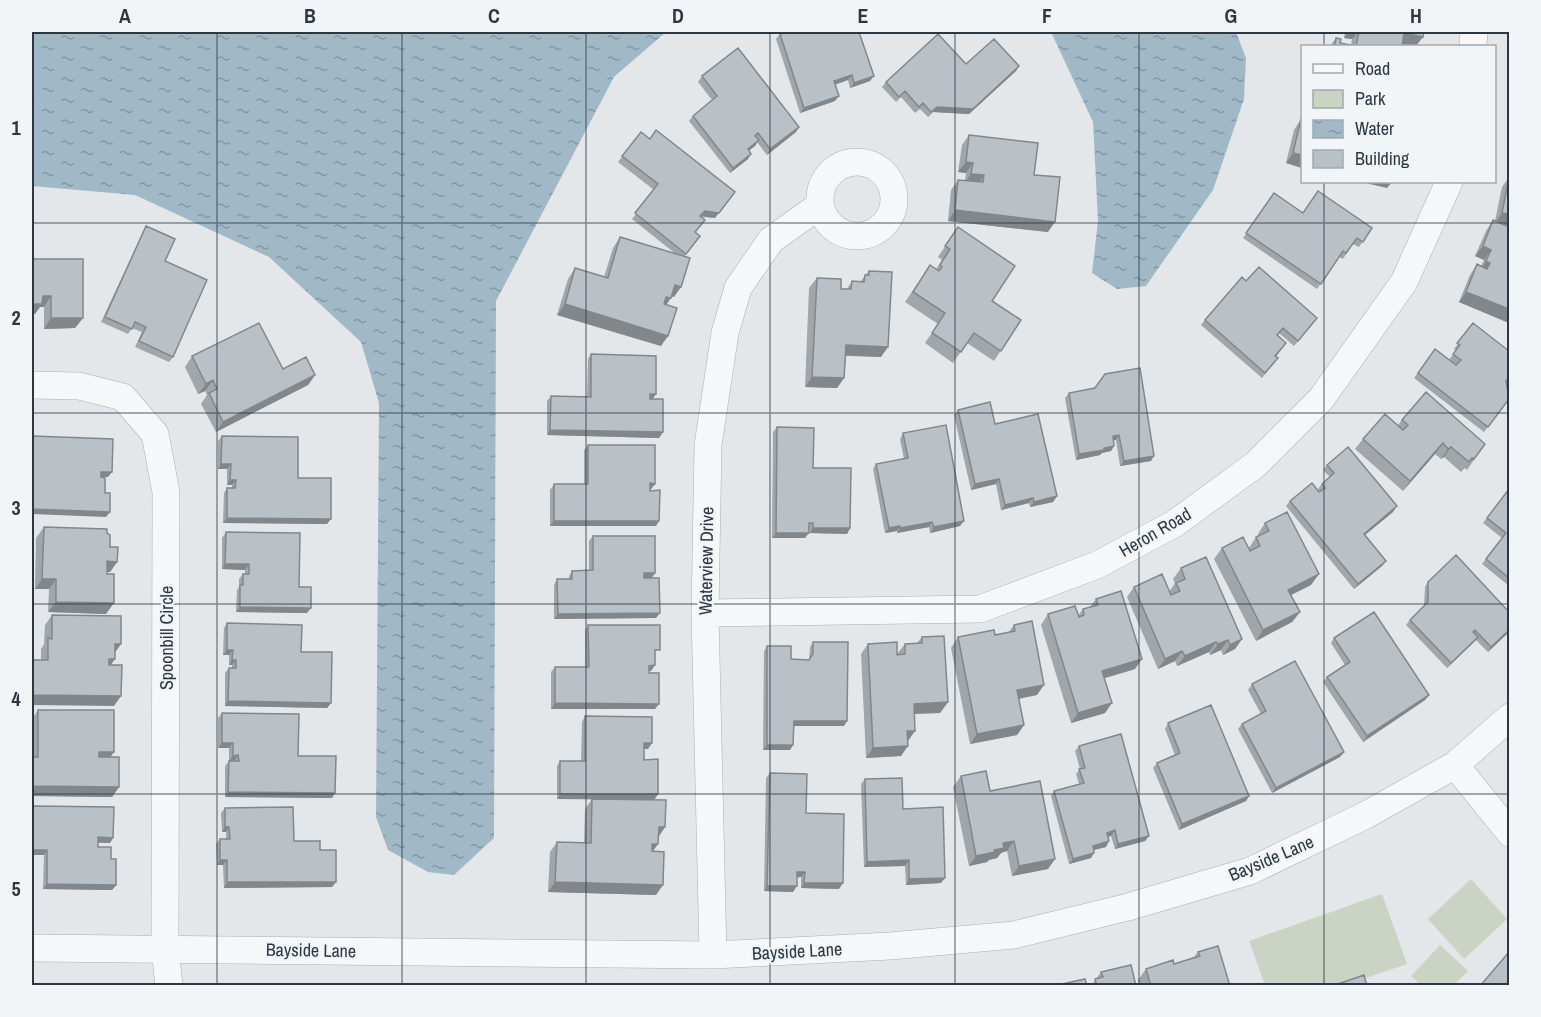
<svg xmlns="http://www.w3.org/2000/svg" width="1541" height="1017" font-family="'Archivo Narrow',sans-serif">
<defs>
<pattern id="water-ripples" width="26" height="14" patternUnits="userSpaceOnUse" patternTransform="scale(1.5)"><rect width="26" height="14" fill="#a1b9c7"/><path d="M2 4q2-2 4 0t4 0M15 11q2-2 4 0t4 0" fill="none" stroke="#8397a3"/></pattern>
</defs>
<rect width="100%" height="100%" fill="#e3e7ea"/>
<!-- park -->
<path fill="#cad3c4" d="M1471 879 1507 919 1464 959 1428 919Z
M1382 894 1407 964 1345 985H1265L1249 941Z
M1440 945 1468 971 1454 985H1421L1411 976Z"/>
<!-- water -->
<path fill="url(#water-ripples)" d="M32 32H666L614 77 496 301 494 838 454 875 428 872 388 850 376 817 379 403 361 342 269 257 135 195 32 186Z
M1051 32H1236L1246 58 1244 99 1213 190 1146 286 1117 289 1092 273 1098 221 1093 122Z"/>
<g fill="none" stroke-linecap="round" stroke-linejoin="round">
<!-- minor casing -->
<g stroke="#a8afb4" stroke-width="28">
<path id="minor" d="M1473 46 1474 32
M820 199a37 37 0 1 1 74 0a37 37 0 1 1-74 0Z
M32 385 79 386 123 397 155 434 166 492 165 948 169 986
M705 613 980 609 1097 565 1174 524 1255 465 1321 399 1404 282 1449 182
M1455 765 1510 833
M32 948 713 955 890 946 1014 935 1128 907 1250 871 1366 815 1455 765 1510 717
M713 955 705 613 708 445 725 333 738 288 771 240 819 206"/>
</g>
<!-- minor -->
<use href="#minor" stroke="#f5f7f8" stroke-width="27"/>
</g>
<!-- wall -->
<path fill="#a0a6aa" d="M1345 32H1424L1412 46 1402 45V46H1330L1336 38 1340 43 1351 45 1352 39 1344 38Z
M780 34 870 81 850 88 848 80 835 85V101L800 113 776 39Z
M966 64 1016 71 969 114 933 112 928 117 920 109 915 113 901 97 896 102 882 87 886 82Z
M702 76 799 127 796 132 767 155 757 142 755 146 749 151 748 159 730 173 689 121 693 116 712 100 698 82Z
M1301 119 1302 120V168L1286 163 1294 130Z
M641 132 715 218 701 217 696 233 700 236 684 257 674 297 671 296 666 305 661 346 557 315 568 279 575 268 604 277 613 248 620 237 677 255 632 219 654 190 618 162Z
M969 135 1034 175 1048 232 948 221 951 190 958 180 965 181 966 173 958 172 962 145Z
M1509 177 1506 225 1509 227V323L1459 302 1470 275 1477 264 1481 266 1484 260 1475 256 1486 231 1493 220 1495 221 1502 187Z
M1274 193 1303 213 1372 228 1359 247 1353 244 1343 259 1339 257 1317 289 1243 238Z
M146 226 165 261 173 357 169 362 135 347 142 332 132 328 128 334 101 322 143 232Z
M958 227 992 301 1021 320 994 361 967 343 953 363 925 343 938 324 905 302 930 265 936 269 942 260 938 257Z
M32 259 83 318 75 328 44 329V307H40L35 314H32Z
M869 271 881 357 846 356 844 378 837 388 805 387 809 288 817 278 841 289H847L852 281 860 282Z
M1317 318 1294 346 1279 333 1278 335 1286 343 1276 357 1274 363 1262 378 1201 325 1205 320Z
M1473 323 1506 381 1509 399 1484 432 1414 378 1435 349 1456 365 1449 360 1456 350 1454 349Z
M591 354 656 394 652 399 663 432 659 438 547 435V401L551 396H587L588 359Z
M192 356 283 369 315 375 308 385 216 432 201 404 207 395 205 391 198 394 185 367Z
M1069 393 1151 461 1120 466 1116 440H1113L1114 446 1111 451 1102 453 1100 455 1076 460 1065 398Z
M958 410 995 424 1057 496 1053 502 1030 507 1029 503 1001 510 996 484 971 490 954 415Z
M1402 420 1485 444 1467 470 1465 468 1461 472 1444 457 1441 459 1435 454 1403 491 1355 449 1363 439 1398 425Z
M777 427 813 468 850 528 847 534 810 533V529H809L805 538H772L773 432Z
M903 433 960 526 930 533 929 527 897 533V531L885 533 873 469 876 464 904 459 900 439Z
M222 436 298 478 327 524 223 523 224 493 227 488H232V485H227V469H218V441Z
M588 445 655 484 651 489H650L656 526H550V490L554 484H584V450Z
M1327 465 1393 512 1365 535 1386 561 1382 566 1354 589 1286 506 1290 501 1320 492 1318 489 1322 484 1330 477 1323 470Z
M1509 489V586L1482 564 1502 538 1483 523Z
M1265 523 1311 585 1291 595 1300 612 1292 622 1256 641 1214 559 1222 548H1249L1256 537 1259 536 1258 534Z
M44 527 107 533 110 547 117 562 110 572H107L106 614 48 612 49 589H35L36 538Z
M226 532 299 587 307 613 236 612 237 590 239 587V579L243 574H245V570L222 569V538Z
M593 536 655 573 652 578 656 618 554 619V585L557 579H569V576L572 571 589 570V541Z
M1181 568 1242 639 1235 649 1223 655 1221 650 1210 655 1209 652 1177 666 1175 661 1158 669 1127 597 1134 587 1169 592 1175 583 1173 579Z
M1428 582 1509 632 1488 652 1476 640 1447 668 1406 625 1410 620 1424 606 1425 587Z
M1096 599 1135 669 1105 678V713L1071 723 1041 625 1048 614 1078 616 1083 609 1090 607Z
M52 615 115 653 110 665 114 706 41 660V649L44 644 45 625Z
M227 623 301 652 331 703 327 708 225 706V673L229 668H232V665H229V655H223L224 628Z
M588 625 656 655H655L651 671H649L655 709H551V672L555 667H585V630Z
M1014 625 1037 695 1019 699 1024 725 1017 735 970 744 951 648 958 637 995 635 1008 633Z
M922 637 948 702 940 713 915 714 908 741 901 756 866 758 861 654 868 644 897 654 905 644 917 643Z
M1334 638 1429 695 1425 700 1363 742 1323 682 1327 677 1345 665 1331 643Z
M813 642 844 726H794L793 745 790 750H763L764 651 767 646 791 659 809 660 810 647Z
M1252 684 1344 752 1340 757 1272 793 1238 729 1242 724 1261 714 1248 690Z
M38 710 110 757 119 787 112 797 32 796V719Z
M222 713 298 756 332 798 225 797V766L229 761V748H218V718Z
M585 716 648 749H644V760L658 794 654 800 623 799 665 827 659 836 653 851 656 895 548 892 550 852 557 842H584L585 809 592 799H557V766L560 761H581L582 722Z
M1168 723 1249 796 1246 801 1179 830 1153 768 1157 763 1175 755 1165 729Z
M1079 746 1149 836 1145 841 1115 849 1111 836 1108 837 1106 847 1094 850 1091 858 1069 864 1051 796 1054 791 1079 784 1076 774 1080 769 1075 751Z
M770 773 806 813 839 889 801 888V877H797L793 892 764 891 766 778Z
M961 776 990 791 1048 869 1012 876 1007 851 1001 853 997 858 989 860 987 862 969 866 953 787Z
M865 779 903 809 941 883 906 885 905 866 864 867 861 784Z
M32 806 113 838 110 843H98V847L111 859 116 885 112 890 43 889 44 855Z
M225 808 294 841 320 850 336 882 332 887 224 888 223 865H217L216 844 220 839H226V832H222L221 813Z
M1198 952 1230 986H1140L1138 980 1146 969 1174 964 1194 957Z
M1101 972 1136 986H1091Z"/>
<!-- shaded-wall -->
<path fill="#82878b" d="M1348 32H1358L1352 39 1344 38Z
M1404 33 1423 37 1416 46 1397 44Z
M1019 66 1016 71 969 114 933 112 928 117 937 107Z
M852 75 848 80 830 86 834 81Z
M874 76 870 81 850 88 854 83Z
M839 96 835 101 800 113 804 108Z
M799 127 796 132 767 155 770 149Z
M759 140 755 146 744 154 748 149Z
M1293 153 1302 155V168L1286 163Z
M751 154 748 159 730 173 733 168Z
M966 162 973 163 966 173 958 172Z
M971 174 984 175 977 186 964 184Z
M1361 182H1392L1387 188Z
M735 192 715 218 701 216 697 222 705 211Z
M955 210 1055 222 1048 232 948 221Z
M1502 213 1509 214V226L1495 223Z
M1483 246 1491 250 1484 260 1475 256Z
M1486 261 1490 263 1483 273 1479 272Z
M675 285 681 287 674 297 668 295Z
M1466 292 1509 309V323L1459 302Z
M43 296H51L44 307H40L35 314H32V304Z
M666 297 671 298 663 309 659 307Z
M565 304 668 336 661 346 557 315Z
M51 318H83L75 328 44 329Z
M846 345 888 347 881 357 839 355Z
M315 375 308 385 216 432 223 422Z
M812 377 844 378 837 388 805 387Z
M213 380 205 391 198 394 206 384Z
M650 394H656L652 400H646Z
M550 430 663 432 659 438 547 435Z
M1119 435 1116 440 1109 441 1113 436Z
M1443 443 1435 454 1403 491 1410 481Z
M1114 446 1111 451 1102 453 1100 455 1076 460 1079 454Z
M1451 447 1444 457 1441 459 1448 449Z
M1154 456 1151 461 1120 466 1124 461Z
M221 464H231L227 469H218Z
M101 472H112L108 477H97Z
M999 479 996 484 971 490 975 484Z
M230 480H236L232 485H227Z
M650 483 655 484 651 489H646Z
M1057 496 1053 502 1030 507 1034 502Z
M1033 498 1029 503 1001 510 1005 505Z
M1397 506 1393 512 1360 539 1364 534Z
M32 509 110 512 106 517 32 514Z
M227 518 331 519 327 524 223 523Z
M554 521H659L656 526H550Z
M964 521 960 526 930 533 934 527Z
M932 522 929 527 897 533 900 528Z
M900 526 897 531 885 533 889 528Z
M813 528H850L847 534 810 533Z
M776 533H809L805 538H772Z
M107 561 117 562 110 572H100Z
M1386 561 1382 566 1354 589 1358 584Z
M225 564H249L245 570 222 569Z
M644 573H655L651 578H640Z
M1319 574 1311 585 1281 600 1288 590Z
M42 579H56L49 589H35Z
M56 602 114 603 106 614 48 612Z
M240 607 311 608 307 613 236 612Z
M1300 612 1292 622 1256 641 1263 630Z
M660 613 656 618 554 619 558 614Z
M1509 630V632L1488 652 1491 647Z
M1478 637 1474 642 1447 668 1451 663Z
M1242 639 1235 649 1223 655 1230 645Z
M1228 640 1221 650 1210 655 1218 644Z
M1216 642 1209 652 1177 666 1185 656Z
M115 644H121L114 654Z
M227 650H233L229 655H223Z
M1182 651 1175 661 1158 669 1165 659Z
M109 659H115L108 669Z
M1142 659 1135 669 1095 681 1102 671Z
M232 660H236L232 665H229Z
M655 665 651 671H645L649 666Z
M1044 685 1037 695 1010 700 1017 690Z
M32 695 121 696 114 706 32 705Z
M1429 695 1425 700 1363 742 1367 736Z
M228 701 331 703 327 708 225 706Z
M948 702 940 713 907 714 914 704Z
M555 703 659 704 655 709H551Z
M1112 703 1105 713 1071 723 1078 713Z
M794 721H847L844 726H790Z
M1024 725 1017 735 970 744 977 734Z
M907 731H915L908 741Z
M222 743H233L229 748H218Z
M644 743H652L648 749H640Z
M767 745H793L790 750H763Z
M908 746 901 756 866 758 873 748Z
M99 752H114L107 762H92Z
M1344 752 1340 757 1272 793 1276 788Z
M238 755 235 760 229 761 233 756Z
M32 786 119 787 112 797 32 796Z
M228 792 335 793 332 798 225 797Z
M560 794H658L654 800 557 799Z
M1249 796 1246 801 1179 830 1182 824Z
M225 827H229L226 832H222Z
M659 827H665L658 837Z
M1115 830 1111 836 1103 838 1107 833Z
M1149 836 1145 841 1115 849 1118 844Z
M98 837 113 838 110 843 95 842Z
M1014 841 1007 851 1001 853 997 858 989 860 987 862 969 866 976 856 994 850 1003 843Z
M1109 841 1106 847 1089 851 1093 846Z
M652 844H658L651 854Z
M32 850H47L44 855H32Z
M1094 853 1091 858 1069 864 1073 859Z
M1055 859 1048 869 1012 876 1019 866Z
M220 860H227L223 865H217Z
M909 860 905 866 864 867 867 862Z
M797 872H805L801 877 793 878Z
M945 878 941 883 906 885 909 879Z
M227 882H336L332 887 224 888Z
M555 882 663 885 656 895 548 892Z
M804 883H843L839 889 801 888Z
M47 884 116 885 112 890 43 889Z
M767 886H797L793 892 764 891Z"/>
<!-- building -->
<path fill="#bac1c6" stroke="#82878b" stroke-width="1.5" d="M788 32H859L874 76 854 83 852 75 834 81 839 96 804 108 780 34Z
M1359 32H1424L1423 37 1404 33 1402 46H1335L1336 38 1341 39 1340 43 1356 46Z
M938 34 966 64 994 39 1019 66 973 109 937 107 931 112 923 103 919 107 905 91 899 97 886 82Z
M738 48 799 127 770 149 758 133 755 136 759 140 748 149 751 154 733 168 693 116 717 96 702 76Z
M1301 119 1302 120V155L1293 153Z
M656 130 735 192 719 213 705 211 700 216 705 220 695 232 700 236 686 254 635 213 658 184 622 156 641 132 650 139Z
M969 135 1038 143 1034 175 1060 177 1055 222 955 210 958 180 983 182 984 175 971 174 973 163 966 162Z
M1509 177V214L1502 213Z
M1318 191 1372 228 1363 242 1357 238 1346 253 1343 251 1321 284 1246 233 1274 193 1303 213Z
M1493 220 1509 227V309L1466 292 1477 264 1487 269 1490 263 1486 261 1491 250 1483 246Z
M146 226 175 239 165 261 207 280 173 357 139 341 146 327 135 322 132 329 105 317Z
M958 227 1015 266 992 301 1021 320 1001 351 974 333 961 352 932 333 945 313 913 292 930 265 939 271 942 267 940 265 950 249 945 246Z
M620 237 690 258 681 287 675 285 671 298 666 297 664 304 677 308 668 336 565 304 575 268 608 278Z
M32 259H83V318H51V296H43L42 304H32Z
M1259 267 1317 318 1298 341 1283 328 1277 335 1286 343 1275 356 1278 358 1265 373 1205 320 1242 277 1246 281Z
M869 271 892 272 888 347 846 345 844 378 812 377 817 278 841 279V289H851L852 281 864 282 865 275H869Z
M259 323 283 369 306 357 315 375 223 422 209 393 217 389 213 380 206 384 192 356Z
M1473 323 1509 351V377L1506 381 1509 399 1488 427 1418 373 1435 349 1456 365 1461 360 1453 354 1460 345 1457 343Z
M591 354 656 356V394H650V399H663V432L550 430 551 396 591 397Z
M1140 368 1154 456 1124 461 1119 435 1113 436 1114 446 1104 448V450L1079 454 1069 393 1095 388 1105 374Z
M1426 392 1485 444 1474 459 1472 458 1469 462 1451 447 1448 449 1443 443 1410 481 1363 439 1385 414 1403 430 1408 425 1402 420Z
M990 402 995 424 1038 414 1057 496 1034 502 1033 498 1005 505 999 479 975 484 958 410Z
M946 425 964 521 934 527 932 522 900 528V526L889 528 876 464 908 458 903 433Z
M777 427 814 428 813 468H851L850 528H813V523H809V533H776Z
M32 436 113 439 112 472H101V477L105 478V493H110V512L32 509Z
M222 436 298 437V478H331V519L227 518V488H235L236 480H230L231 464H221Z
M588 445H655V484L650 483V491L660 490 659 521H554V484H588Z
M1348 447 1397 506 1364 534 1386 561 1358 584 1290 501 1312 483 1319 492 1325 488 1322 484 1334 473 1327 465Z
M1509 489V578L1486 559 1506 533 1487 518Z
M1287 512 1319 574 1288 590 1300 612 1263 630 1222 548 1243 537 1250 551 1260 546 1256 537 1269 531 1265 523Z
M44 527 107 529V533L110 535V547H118L117 562 107 561V574H114V603L56 602V579H42Z
M226 532 300 533 299 587H311V608L240 607V585H243V574H249V564H225Z
M593 536H655V573H644V578H659L660 613 558 614 557 579H572V571L593 570Z
M1456 555 1509 612V630L1491 647 1475 630 1473 632 1478 637 1451 663 1410 620 1428 602V582Z
M1206 557 1242 639 1230 645 1228 640 1218 644 1216 642 1185 656 1182 651 1165 659 1134 587 1162 574 1171 595 1180 591 1176 583 1185 579 1181 568Z
M1121 591 1142 659 1102 671 1112 703 1078 713 1048 614 1075 606 1079 617 1084 615 1083 609 1098 605 1096 599Z
M1374 612 1429 695 1367 736 1327 677 1350 662 1334 638Z
M52 615 121 616V644H115V659H109V665H122L121 696 32 695V660H48V638L52 639Z
M1032 621 1044 685 1017 690 1024 725 977 734 958 637 994 630 995 635 1015 631 1014 625Z
M227 623 302 625 301 652H332L331 703 228 701 229 668H236V660H232L233 650H227Z
M588 625H660V650H655V665L649 666V673H659V704L555 703V667H589Z
M944 636 948 702 914 704 915 731H907L908 746 873 748 868 644 897 642V655L905 654V644L922 643V637Z
M813 642H848L847 721H794L793 745H767V646H791V659L809 660 813 654Z
M1295 661 1344 752 1276 788 1242 724 1266 711 1252 684Z
M1211 705 1249 796 1182 824 1157 763 1180 753 1168 723Z
M38 710H114V752H99V757H119V787L32 786V757H38Z
M222 713 299 714 298 756H336L335 793 228 792 229 761H239L238 755 233 756V743H222Z
M585 716 652 717V743H644V760L658 759V794H560V761H585Z
M1121 734 1149 836 1118 844 1115 830 1107 833 1109 841 1093 846 1094 853 1073 859 1054 791 1084 783 1079 769 1085 768 1079 746Z
M986 771 990 791 1040 781 1055 859 1019 866 1014 841 1003 843 1004 848 994 850 995 852 976 856 961 776Z
M770 773 807 774 806 813 844 814 843 883H804L805 872H797V886H767Z
M902 778 903 809 943 807 945 878 909 879V860L867 862 865 779Z
M592 799 666 800 665 827H659L658 844H652V851L664 852 663 885 555 882 557 842 591 843Z
M32 806 114 807 113 838 98 837V847H111V859H116V885L47 884V850H32Z
M293 807 294 841H320V850H336V882H227V860H220V839H230L229 827H225V808Z
M1218 946 1230 986H1151L1146 969 1173 960 1174 964 1200 956 1198 952Z
M1509 952V986H1480Z
M1131 965 1136 986H1097L1095 979 1103 977 1101 972Z
M1364 975 1367 986H1339L1338 984Z
M1085 979 1087 986H1057V985Z"/>
<!-- grid -->
<path fill="none" stroke="#2c3741" stroke-width="1.5" stroke-opacity="0.55" d="M217 32V986M402 32V986M586 32V986M770 32V986M955 32V986M1139 32V986M1324 32V46M1324 182V986M32 223H1510M32 413H1510M32 604H1510M32 794H1510"/>
<g text-anchor="middle" dominant-baseline="central" stroke-width="4.5" stroke-linejoin="round" paint-order="stroke">
<!-- street labels -->
<g font-size="18" fill="#2c3741" stroke="#f2f5f7">
<text transform="translate(1155 532) rotate(-30)">Heron Road</text>
<text transform="translate(706 561) rotate(-89)">Waterview Drive</text>
<text transform="translate(166 638) rotate(-90)">Spoonbill Circle</text>
<text transform="translate(1271 858) rotate(-23)">Bayside Lane</text>
<text transform="translate(311 950) rotate(1)">Bayside Lane</text>
<text transform="translate(797 951) rotate(-3)">Bayside Lane</text>
</g>
</g>
<!-- border -->
<rect width="1541" height="1017" fill="none" stroke="#f2f5f7" stroke-width="66"/>
<!-- legend -->
<rect x="1301" y="45" width="195" height="138" fill="#f2f5f7" stroke="#a3a9ae" stroke-width="1.5"/>
<rect x="1313" y="64" width="30" height="9" fill="#f5f7f8" stroke="#a3a9ae" stroke-width="1.5"/>
<text x="1355" y="75" font-size="18" fill="#2c3741">Road</text>
<rect x="1313" y="90" width="30" height="18" fill="#cad3c4" stroke="#a3a9ae" stroke-width="1.5"/>
<text x="1355" y="105" font-size="18" fill="#2c3741">Park</text>
<rect x="1313" y="120" width="30" height="18" fill="url(#water-ripples)" stroke="#a3a9ae" stroke-width="1.5"/>
<text x="1355" y="135" font-size="18" fill="#2c3741">Water</text>
<rect x="1313" y="150" width="30" height="18" fill="#bac1c6" stroke="#a3a9ae" stroke-width="1.5"/>
<text x="1355" y="165" font-size="18" fill="#2c3741">Building</text>
<rect x="33" y="33" width="1475" height="951" fill="none" stroke="#2c3741" stroke-width="2"/>
<g font-size="20" text-anchor="middle" font-weight="bold" fill="#2c3741">
<text x="125" y="23">A</text>
<text x="310" y="23">B</text>
<text x="494" y="23">C</text>
<text x="678" y="23">D</text>
<text x="863" y="23">E</text>
<text x="1047" y="23">F</text>
<text x="1231" y="23">G</text>
<text x="1416" y="23">H</text>
<text x="16" y="135">1</text>
<text x="16" y="325">2</text>
<text x="16" y="515">3</text>
<text x="16" y="706">4</text>
<text x="16" y="896">5</text>
</g>
</svg>
